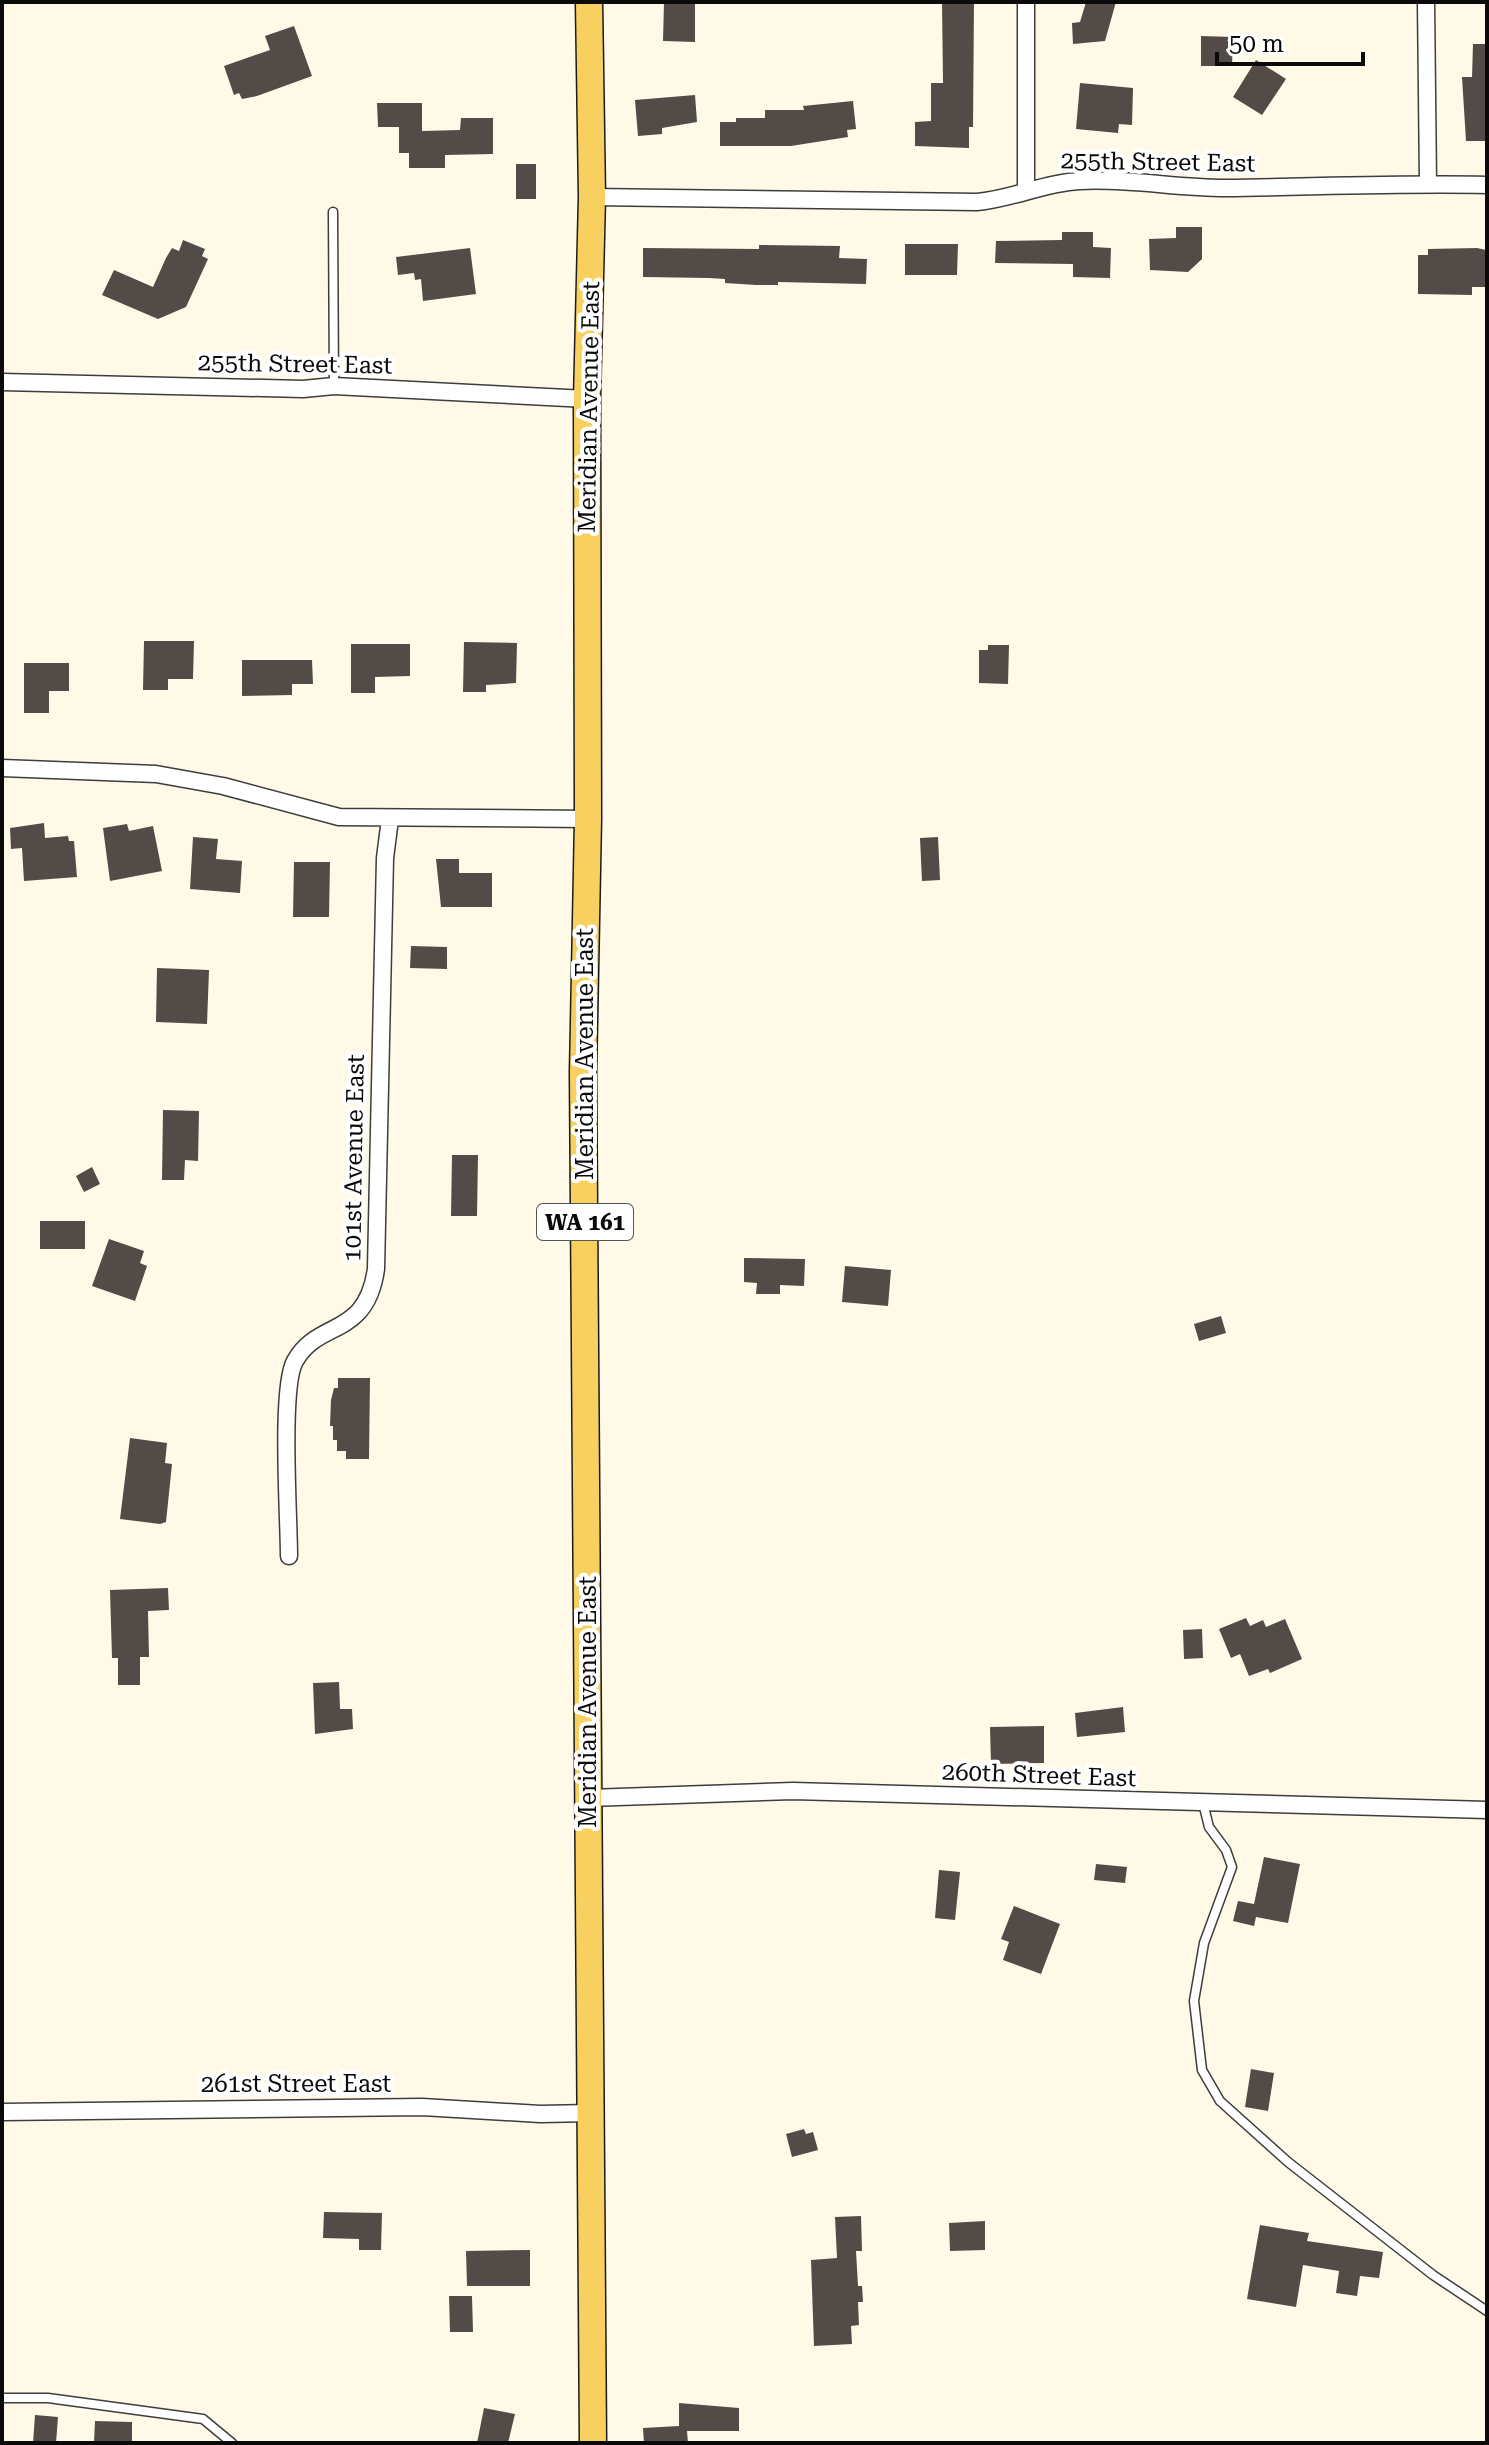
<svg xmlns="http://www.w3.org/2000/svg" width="1489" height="2445" font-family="'Roboto Serif',serif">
<rect width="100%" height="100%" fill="#fffae7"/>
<!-- building -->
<path fill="#524b47" d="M664 2H695V42L663 41Z
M942 2H974L973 127H969V148L915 146V122L931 121V83H943Z
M1086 2H1116L1105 41 1073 44 1072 23 1080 22Z
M294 26 312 76 257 96 242 99 239 93 234 95 224 66 270 50 265 36Z
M1201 36 1233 37 1232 66H1201Z
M1473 44H1487V141H1466L1462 77H1472Z
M1256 60 1286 79 1262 115 1233 97Z
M1080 83 1133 88 1132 125 1119 124 1118 133 1076 129Z
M695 95 697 122 662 128V134L638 136 635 100Z
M853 101 856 129 847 130 848 137 791 146H720V122H736V118H765V110H804L803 106Z
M377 103H422V131L460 130 461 118H493V154L445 155V168H409V153H399V127H378Z
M516 164H536V199H516Z
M1176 227H1202V259L1188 272 1150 270 1149 239 1176 238Z
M1062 232H1093V247L1111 248 1110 278 1073 277V264L995 263 996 241 1062 240Z
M183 240 205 249 202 256 208 259 186 307 158 319 102 295 114 270 153 287 166 258 172 248 179 251Z
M905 244H958L957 275H905Z
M759 245 840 246 839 258 867 259 866 284 778 282V285H756L725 283V279L709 278 643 277V248L759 249Z
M470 248 476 294 423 301 421 279 415 280 414 273 398 275 396 257Z
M1477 248 1486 250 1485 287H1472V295L1418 294V255H1428V249Z
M144 641H194L193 679H168V690H143Z
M464 642 517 643 516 683 486 685V692H463Z
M351 644H410V676L375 677V693H351Z
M988 645H1009L1008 684 979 683V650H988Z
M242 660H312L313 684H292V695L242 696Z
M24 663H69V691H49V713H24Z
M44 823 45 838 68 836 69 841H74L77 877 24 881 22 848 11 849 10 828Z
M127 824 129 831 153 826 162 871 110 881 103 828Z
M193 837 218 839 216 859 242 861 240 893 190 889Z
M938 837 940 880 922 881 920 838Z
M436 859H459V873H492V907H441Z
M294 862H330L329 917H293Z
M411 946 447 947V969L410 968Z
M157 968 209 970 207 1024 156 1022Z
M163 1110 199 1111 198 1161 185 1160 184 1180H162Z
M452 1155H478L477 1216H451Z
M92 1167 100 1184 84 1192 76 1176Z
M40 1221H85V1249H40Z
M109 1239 144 1251 140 1263 147 1266 135 1301 92 1286Z
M744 1258 805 1259 804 1286 780 1285V1294H756L757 1283 744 1282Z
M845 1266 891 1270 888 1306 842 1302Z
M1221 1316 1226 1333 1199 1341 1194 1324Z
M338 1378H370L369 1459H346V1451H337V1440H333V1426H330L331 1400 334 1388H338Z
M130 1438 167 1443 165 1463 172 1464 166 1522 160 1524 120 1519Z
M168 1588 169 1610 148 1611 149 1657H140V1685H118V1658H112L110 1590Z
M1246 1618 1250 1626 1263 1620 1266 1627 1285 1619 1302 1659 1270 1673 1268 1669 1249 1676 1240 1654 1231 1658 1219 1629Z
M1202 1629 1203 1658 1184 1659 1183 1630Z
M339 1682 340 1709H352L353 1729 315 1734 313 1683Z
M1123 1707 1125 1732 1077 1737 1075 1713Z
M1044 1726V1763L991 1764 990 1727Z
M1264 1857 1300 1864 1288 1923 1256 1917 1254 1926 1233 1921 1238 1901 1254 1904Z
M1096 1864 1127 1867 1125 1883 1094 1880Z
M939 1870 960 1872 955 1920 935 1918Z
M1014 1906 1060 1924 1041 1974 1003 1960 1009 1942 1001 1939Z
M1251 2069 1274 2073 1268 2111 1245 2107Z
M804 2129 806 2134 813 2132 818 2150 792 2157 786 2134Z
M324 2212 382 2213 381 2250H359V2239L323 2238Z
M861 2216 862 2251H856L858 2286H862L863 2302H858L859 2325 851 2326 852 2344 814 2346 811 2260 837 2258 835 2217Z
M985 2221V2250L950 2251 949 2223Z
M1260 2225 1309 2233 1307 2241 1383 2252 1379 2278 1360 2276 1357 2296 1336 2293 1339 2271 1303 2265 1296 2307 1247 2299Z
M530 2250V2286H467L466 2251Z
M449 2296H472L473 2332H450Z
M679 2403 739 2408V2431H687L688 2443H644L643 2428 679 2426Z
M484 2408 515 2414 508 2443H477Z
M35 2415 58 2417 56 2443H33Z
M95 2421 132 2422V2443H94Z"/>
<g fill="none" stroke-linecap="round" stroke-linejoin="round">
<!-- service casing -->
<g stroke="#3d3d3d" stroke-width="11">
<path id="service" d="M333 212 334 386
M1203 1803 1209 1827 1226 1850 1232 1867 1204 1943 1194 2001 1202 2070 1220 2101 1288 2162 1433 2275 1487 2311
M2 2398H48L203 2419 232 2443"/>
</g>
<!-- minor casing -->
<g stroke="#3d3d3d" stroke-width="19">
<path id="minor" d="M1426 2 1428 184
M1026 191V2
M592 197 977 202C1012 199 1043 183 1079 181 1128 178 1176 188 1225 188 1312 187 1399 183 1487 185
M2 382 303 389 334 386 587 399
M2 768 156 774 223 786 339 817 588 819
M289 1556C289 1519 280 1387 295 1361 318 1319 366 1339 376 1269L385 858 390 819
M589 1798 793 1791 1487 1810
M2 2112 422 2107 540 2114 591 2113"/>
</g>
<!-- primary casing -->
<g stroke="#1b1b1b" stroke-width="29">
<path id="primary" d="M589 2 592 197 587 399 588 819 583 1073 593 2443"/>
</g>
<!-- service -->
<use href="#service" stroke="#fff" stroke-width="8"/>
<!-- minor -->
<use href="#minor" stroke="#fff" stroke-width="16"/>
<!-- primary -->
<use href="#primary" stroke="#f7d05f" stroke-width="26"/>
</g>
<g text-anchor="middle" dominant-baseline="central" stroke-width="8" stroke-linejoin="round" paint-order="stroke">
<!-- shield labels -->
<rect fill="#fff" stroke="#545454" stroke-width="2" x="537" y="1204" width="96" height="36" rx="6"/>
<g font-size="22" font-weight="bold" fill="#0a0a0a">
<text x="585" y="1222">WA 161</text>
</g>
<!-- street labels -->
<g font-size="24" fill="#0a0a0a" stroke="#fff">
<text transform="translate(1158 162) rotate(1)">255th Street East</text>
<text transform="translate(295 364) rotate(1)">255th Street East</text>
<text transform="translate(589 407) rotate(-89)">Meridian Avenue East</text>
<text transform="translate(585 1054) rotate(-90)">Meridian Avenue East</text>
<text transform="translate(354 1158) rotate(-89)">101st Avenue East</text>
<text transform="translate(588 1702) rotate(-90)">Meridian Avenue East</text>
<text transform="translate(1039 1775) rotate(2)">260th Street East</text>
<text x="296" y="2084">261st Street East</text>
</g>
</g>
<!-- border -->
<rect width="1489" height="2445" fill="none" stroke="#0a0a0a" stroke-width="8"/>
<!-- scale -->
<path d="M1217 52v12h146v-12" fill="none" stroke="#0a0a0a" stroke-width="4"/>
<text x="1229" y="52" font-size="24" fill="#0a0a0a" stroke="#ffffff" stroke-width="6" paint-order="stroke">50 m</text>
</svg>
